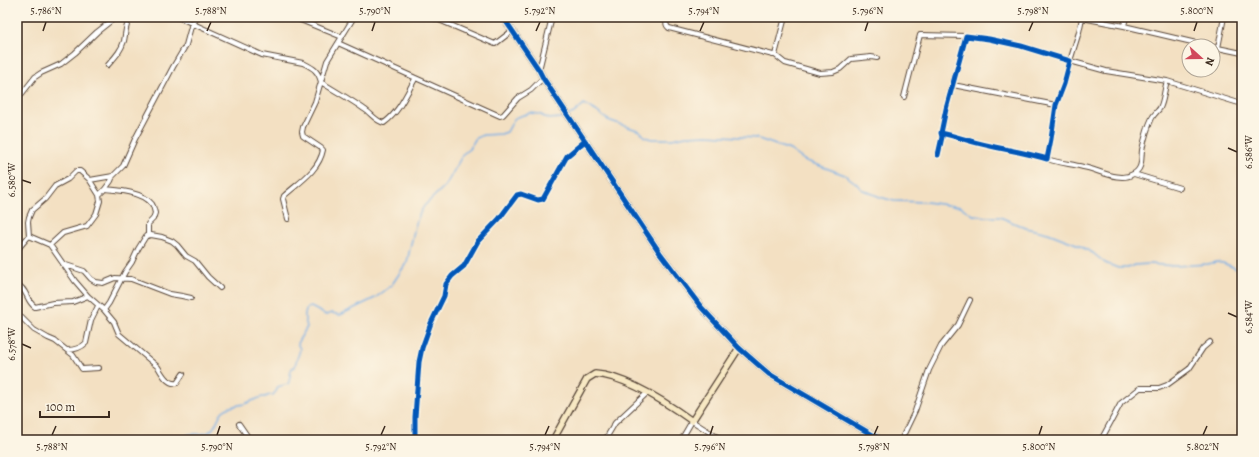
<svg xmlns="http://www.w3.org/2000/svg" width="1259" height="457" font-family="Alegreya,serif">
<rect width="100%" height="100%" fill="#fcf5e5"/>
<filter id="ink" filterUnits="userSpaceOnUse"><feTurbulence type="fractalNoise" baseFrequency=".025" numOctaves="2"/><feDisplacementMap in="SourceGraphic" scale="8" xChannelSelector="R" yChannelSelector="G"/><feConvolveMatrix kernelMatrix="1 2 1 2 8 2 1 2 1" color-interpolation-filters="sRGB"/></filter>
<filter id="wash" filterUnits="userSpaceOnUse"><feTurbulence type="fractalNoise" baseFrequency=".012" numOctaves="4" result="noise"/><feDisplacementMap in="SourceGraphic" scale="16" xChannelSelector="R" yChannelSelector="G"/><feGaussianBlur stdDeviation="0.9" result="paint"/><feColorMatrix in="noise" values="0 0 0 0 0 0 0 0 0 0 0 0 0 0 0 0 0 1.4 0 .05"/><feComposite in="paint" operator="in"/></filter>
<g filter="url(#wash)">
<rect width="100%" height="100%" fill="#f3e0c2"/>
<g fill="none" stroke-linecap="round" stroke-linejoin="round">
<!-- stream -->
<path stroke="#76aee5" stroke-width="1.5" d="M180 440C191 429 195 437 207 433 216 430 217 417 223 411 230 405 236 406 244 404 250 402 256 399 262 397 266 398 269 394 273 395L277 390V387L288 384C291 379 289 374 292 368L295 367C295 361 299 356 300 349L298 345 299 340 307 327C305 318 303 318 307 308L311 307 326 315 332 313 340 315 375 298 391 286 407 262 415 226 420 213 424 206 446 185 463 154 469 149 476 138 483 135 501 134 507 132 514 119 517 117 530 113 539 114 549 119 561 118 574 113 584 104 596 111 608 120 640 131 645 137 652 139H672L686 136 707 135 756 138 790 150 804 160 845 175 856 183 861 189 880 197 894 201 926 202 961 207 973 215 986 217H1000L1026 228 1048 233 1074 243 1093 253 1105 263 1118 268H1128L1134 265 1150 264 1175 266 1208 264 1216 262 1223 263 1242 271"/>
</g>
</g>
<g filter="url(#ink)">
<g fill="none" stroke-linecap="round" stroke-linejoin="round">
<!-- street casing -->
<g stroke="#574537" stroke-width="6">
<path id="street" d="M178 17 262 55 303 63C313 68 318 70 321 82 335 91 350 99 364 109 371 113 375 121 384 123 399 112 406 95 415 79
M293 17 342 37
M432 17 495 44 512 31
M667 17C666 21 665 25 669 28L773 55H775L785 63 820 73 833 72 840 69 851 59 871 57 877 58
M1079 17 1082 18 1079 32 1070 61 1106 71 1167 81 1242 104
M1082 17V18L1124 26 1209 46
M1124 26 1126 17
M338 43 500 116 503 115 518 98 531 90 543 78
M1213 47 1242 53
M1218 48 1224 17
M775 55 785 17
M108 65C115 57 121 51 124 41 126 32 125 24 131 17
M539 70 552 17
M953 85 1056 105
M904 97 920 35 966 36
M17 100 35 77 41 73 61 64 75 53 97 32 116 17
M938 155 942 137 941 133 946 109 966 36 989 39 1021 46 1070 61 1064 84 1056 105 1051 139 1047 159C1027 153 1007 150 986 145 971 142 956 136 941 133
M1047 159C1059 163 1071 164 1083 167 1097 169 1120 183 1133 174 1143 169 1141 159 1142 150 1144 141 1148 126 1152 118 1154 114 1158 111 1160 108 1164 100 1164 90 1167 81
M1134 174 1180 188
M90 180 113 176
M105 189 111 181 113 176 123 166 135 139 173 67 186 45 192 23 196 17
M99 195 105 189C118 190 143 192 152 204 154 207 154 210 155 213L153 219 148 224V236
M288 219 283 199 284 196C298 183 319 171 323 150L321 148 303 136 302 132 303 127 315 102 327 61 354 17
M29 236 28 222 29 217 32 210 45 199 55 186 68 179 76 171H80L89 179 99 195 100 201 96 214 87 226 63 233 50 245
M17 250 29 236
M63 264 84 271 91 279 96 282 103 283 115 278 131 279 170 294 182 296 191 298
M17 284C28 290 26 301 35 307L53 303 73 302 88 296 75 281 50 245 29 236
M88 296 104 310 109 303 125 272 132 262 138 249 146 236 151 235 162 237 172 241 177 245 186 256 195 261 208 277 220 288
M104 310 114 322 119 334 158 367C162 374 168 385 177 383L183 374
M17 313 34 330 48 338 55 341 73 355 82 369 99 368
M67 350C74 350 81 348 86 343L91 320 98 306
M239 424 250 440
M415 440V417L419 362 422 348 431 323 444 296 446 284 452 276 464 266 478 241 499 219 517 195 521 194 538 200 543 199 567 156 585 141
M605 440 615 423 647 393
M681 440 692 421 722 440
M901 440 915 411 929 370 941 346 958 325 970 300
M1101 440 1121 403 1140 388H1159L1167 385 1189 369 1203 348 1210 342"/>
</g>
<!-- secondary casing -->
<g stroke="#574537" stroke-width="8">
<path id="secondary" d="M503 17 539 70 543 78 660 253 701 307 739 348 769 374 881 440
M553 440 587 379 595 374C626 376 667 403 692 421L739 348"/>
</g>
<!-- street -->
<use href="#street" stroke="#fff" stroke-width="4"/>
<!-- secondary -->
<use href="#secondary" stroke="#f7e8c3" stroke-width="5.5"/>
<!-- cycleway casing -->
<g stroke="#fcf5e5" stroke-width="8">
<path id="cycleway" d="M503 17 539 70 543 78 660 253 701 307 739 348 769 374 881 440
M938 155 942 137 941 133 946 109 966 36 989 39 1021 46 1070 61 1064 84 1056 105 1051 139 1047 159C1027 153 1007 150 986 145 971 142 956 136 941 133
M415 440V417L419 362 422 348 431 323 444 296 446 284 452 276 464 266 478 241 499 219 517 195 521 194 538 200 543 199 567 156 585 141"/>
</g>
<!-- cycleway -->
<use href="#cycleway" stroke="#0057b8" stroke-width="5"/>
</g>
</g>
<!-- ticks -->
<path fill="none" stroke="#3b2a1e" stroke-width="1.5" d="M43 31 46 22M207 31 211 22M372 31 375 22M536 31 540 22M700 31 704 22M865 31 868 22M1029 31 1033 22M1194 31 1197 22M1228 148 1237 152M22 180 31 183M1228 313 1237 317M22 344 31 348M52 435 56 426M217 435 220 426M381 435 385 426M545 435 549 426M710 435 713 426M874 435 878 426M1039 435 1042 426M1203 435 1207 426"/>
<!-- margin -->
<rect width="1259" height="457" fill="none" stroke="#fcf5e5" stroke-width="44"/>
<!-- north arrow -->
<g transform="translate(1201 58) rotate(111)"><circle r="19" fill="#fcf5e5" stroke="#afa495"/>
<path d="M0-3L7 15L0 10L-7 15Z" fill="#d1495b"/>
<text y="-6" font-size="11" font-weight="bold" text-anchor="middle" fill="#3b2a1e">N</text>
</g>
<!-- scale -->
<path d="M40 411v6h69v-6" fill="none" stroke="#3b2a1e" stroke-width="2"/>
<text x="46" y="411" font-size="12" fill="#3b2a1e" stroke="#fcf5e5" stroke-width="3" paint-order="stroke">100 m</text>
<rect x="22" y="22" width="1215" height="413" fill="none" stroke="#3b2a1e" stroke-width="1.5"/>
<g font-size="10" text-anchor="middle" fill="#3b2a1e">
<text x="46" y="14">5.786°N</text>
<text x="211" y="14">5.788°N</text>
<text x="375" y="14">5.790°N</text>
<text x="540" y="14">5.792°N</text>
<text x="704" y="14">5.794°N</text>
<text x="868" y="14">5.796°N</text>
<text x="1033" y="14">5.798°N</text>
<text x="1197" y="14">5.800°N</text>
<text transform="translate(1248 152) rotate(-90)" y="4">6.586°W</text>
<text transform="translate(11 180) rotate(-90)" y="4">6.580°W</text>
<text transform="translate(1248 317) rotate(-90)" y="4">6.584°W</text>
<text transform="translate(11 344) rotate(-90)" y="4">6.578°W</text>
<text x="52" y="450">5.788°N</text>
<text x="217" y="450">5.790°N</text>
<text x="381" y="450">5.792°N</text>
<text x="545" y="450">5.794°N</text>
<text x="710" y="450">5.796°N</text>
<text x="874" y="450">5.798°N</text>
<text x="1039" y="450">5.800°N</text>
<text x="1203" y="450">5.802°N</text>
</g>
</svg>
